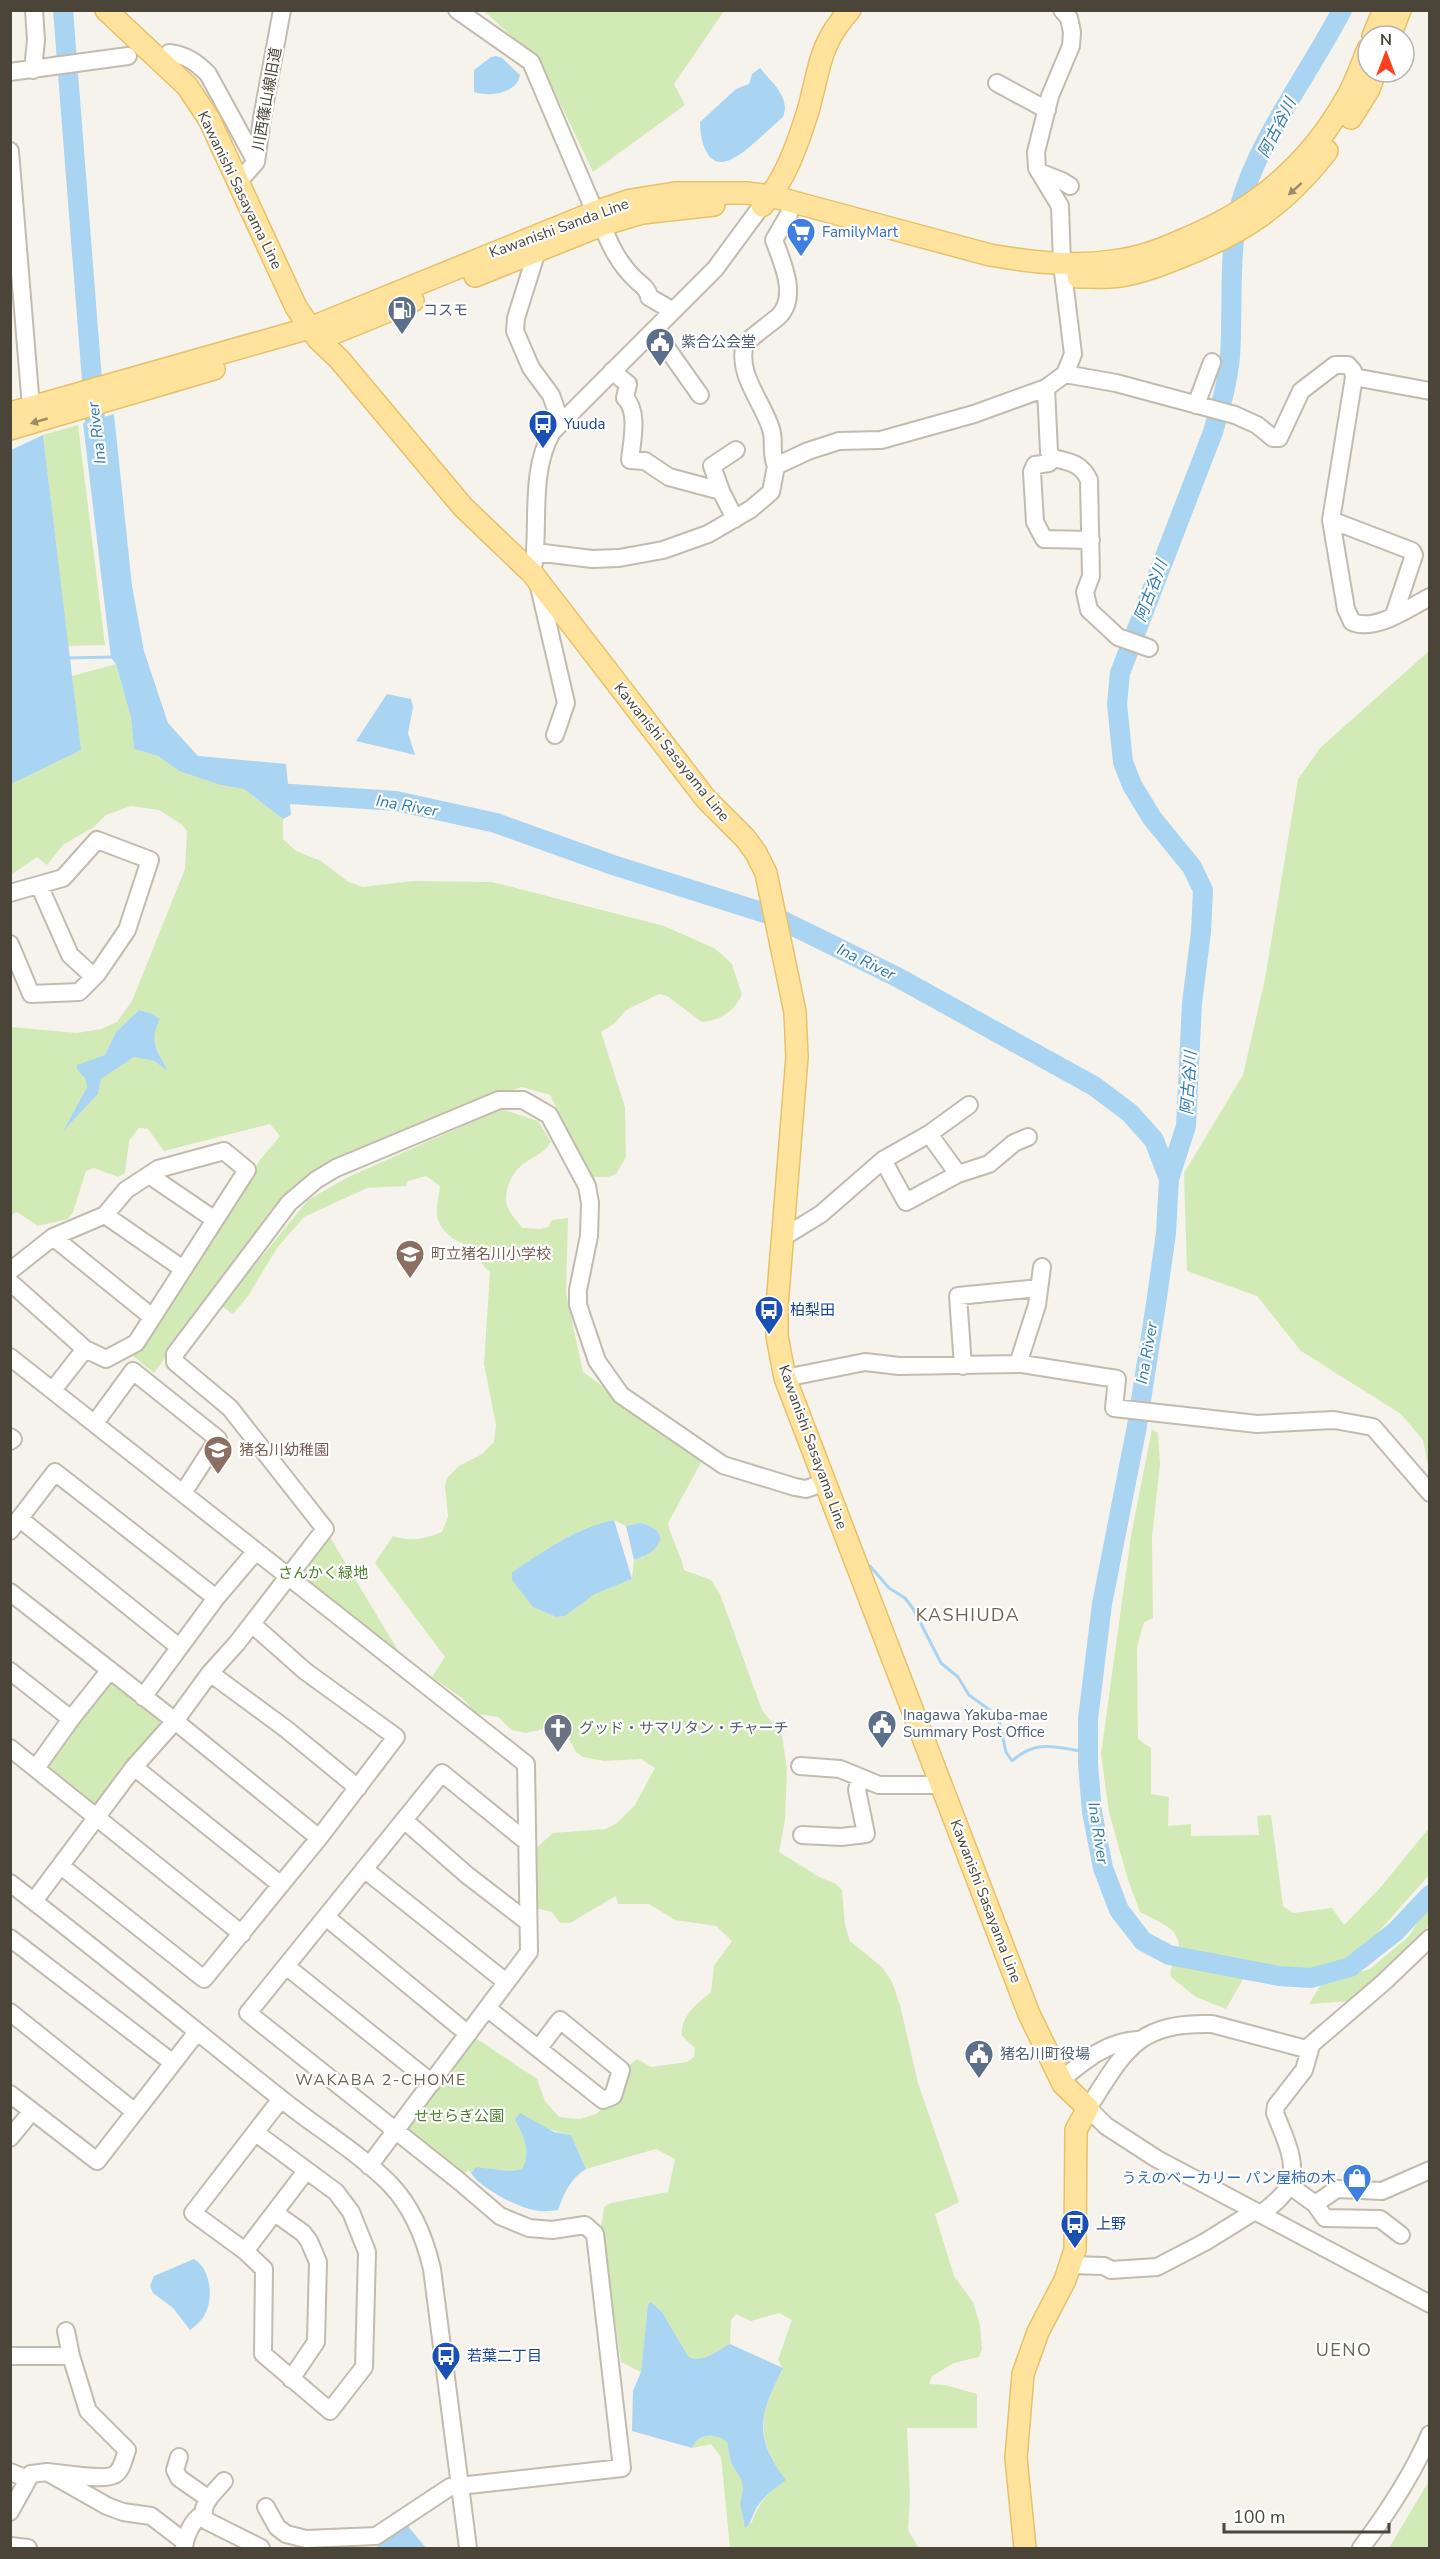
<svg xmlns="http://www.w3.org/2000/svg" width="1440" height="2559" font-family="'Nunito Sans','Noto Sans JP',sans-serif">
<rect width="100%" height="100%" fill="#f6f3ec"/>
<!-- green -->
<path fill="#d2eab5" fill-rule="evenodd" d="M484 11H724L674 84 685 105 593 172 541 63Z
M78 425 105 645 68 646 43 435Z
M1429 651V1470L1423 1440 1401 1414 1301 1351 1257 1296 1187 1271 1184 1173 1243 1075 1265 979 1298 779 1321 747Z
M116 664 131 718 134 749 158 756 179 771 220 785 244 789 283 819V839L296 851 321 861 347 881 362 887 413 881 492 882 664 926 714 948 726 958 732 964 742 995C733 1012 721 1020 702 1022L667 996 659 994 626 1010 615 1023 601 1032 625 1107 626 1157 616 1174 608 1177H591L550 1095 522 1087 469 1106 282 1200 154 1373 133 1356 260 1160 280 1136 270 1124 164 1151 148 1129 139 1128 129 1141 125 1173 118 1177 94 1168 86 1171 73 1212 68 1219 38 1226 17 1212 11 1215V1027L77 1033 101 1029 117 1022 132 1001 185 869 187 831 181 824 159 810 131 806 106 815 94 827 63 845 47 865 37 857 11 875V784L80 750 72 676ZM139 1010 150 1013 154 1042 167 1070 154 1061 134 1057 101 1079 98 1094 64 1129 87 1087 85 1078 78 1065 105 1055 116 1032Z
M501 1109 538 1121 551 1142C543 1155 528 1158 518 1169 510 1177 502 1197 508 1208 511 1215 518 1222 522 1228L540 1229 548 1227 552 1220 568 1218 566 1293 583 1372 703 1459 668 1523C671 1539 681 1554 684 1570L711 1580 720 1594 762 1710 782 1735 787 1769 785 1820 779 1852 819 1877 836 1884 842 1890 845 1925 850 1941 883 1968 892 1982 900 2005 918 2083 959 2202 935 2214 954 2276 973 2302 980 2325 982 2349 979 2357 954 2363 932 2376 929 2384 945 2385 977 2394V2428H907L910 2498 908 2530 919 2548H730L721 2457 711 2444 692 2448C698 2433 715 2432 727 2442L731 2463 741 2479 743 2488 740 2504 744 2525 752 2522C758 2503 769 2491 786 2480 753 2435 760 2414 783 2368L778 2360 792 2320 779 2313 751 2321 736 2314 731 2320 730 2344C718 2350 701 2365 688 2356L662 2312 650 2302 648 2304 641 2372 621 2362 601 2228 604 2207 611 2203 668 2192 675 2159 656 2149 586 2169 571 2135C551 2131 535 2123 515 2120 523 2136 532 2152 522 2169L511 2171 476 2167 471 2173 468 2170 463 2177 405 2133V2124L474 2037 537 2079 545 2101 559 2117 580 2119 596 2114 625 2089 627 2067 637 2059 651 2067 687 2062 694 2057 695 2048 682 2036C680 2016 697 2004 711 1992L714 1966 732 1941 716 1926 675 1920 649 1904H618L616 1896 570 1923H560L552 1912 531 1907 532 1852 553 1833 606 1829 617 1823 635 1805 655 1768 641 1759 604 1761 583 1757 576 1752 568 1737 560 1732 544 1729 526 1733 512 1730 498 1717 477 1714 462 1698 432 1677 445 1657 375 1563 393 1536C410 1542 426 1539 442 1532L448 1517 445 1486 447 1478 459 1466 482 1454 494 1442 496 1425 484 1364 490 1272C482 1265 476 1255 468 1247 463 1243 456 1241 452 1238 431 1221 437 1210 440 1186L426 1176 408 1181 406 1186 367 1188 304 1217 277 1248 248 1296 233 1314 223 1307 227 1299 308 1200 346 1178ZM614 1520 626 1526C641 1522 647 1524 659 1534L644 1557 634 1560 632 1579 595 1594 565 1616 556 1617 533 1607 512 1572C544 1551 577 1527 614 1520Z
M1152 1429 1158 1433 1160 1464 1152 1537 1153 1618 1144 1622 1137 1647 1138 1739 1151 1748V1794L1169 1797 1168 1826 1191 1824V1836L1259 1835 1257 1816 1271 1815 1283 1906 1293 1913 1332 1908 1344 1925 1380 1888 1429 1828V1875L1357 1956 1309 1974 1250 1967 1226 2009 1196 1997 1171 1977C1169 1970 1173 1965 1176 1959 1188 1930 1160 1923 1140 1912L1128 1880 1109 1812 1101 1754 1131 1536Z
M325 1529 414 1677 288 1577Z
M110 1670 175 1721 96 1817 36 1769Z
M1429 1904V1925L1416 1943 1351 2001 1309 2004 1323 1981 1370 1969 1409 1936Z
M1429 2481V2548H1389Z"/>
<!-- water -->
<path fill="#a9d4f2" d="M496 56 502 58 520 75C517 94 489 97 474 92V70L491 57Z
M760 68C772 83 791 97 783 117 770 128 747 152 732 159 707 172 700 140 700 122L736 89 749 84 752 74Z
M114 414 132 586 144 651 168 723 198 756 286 764 291 815 283 819 244 789 220 785 179 771 158 756 134 749 131 718 116 664 111 658 83 423Z
M43 435 81 750 11 784V450Z
M387 694 411 699 413 707 408 733 415 755 356 741Z
M139 1010 150 1013 160 1019C148 1043 157 1048 168 1071L154 1061 134 1057 101 1079 98 1094 63 1131 87 1087 85 1078 77 1069V1065L105 1055 116 1032Z
M614 1520 632 1579 595 1594 565 1616 556 1617 533 1607 512 1580V1572C544 1551 577 1527 614 1520Z
M640 1523C674 1531 660 1553 634 1560L626 1526Z
M520 2113 554 2132 571 2135 586 2169C570 2179 564 2193 558 2210 550 2211 542 2212 534 2210 517 2207 480 2188 471 2173L476 2167 511 2171 522 2169C532 2152 523 2135 515 2120Z
M194 2259C212 2269 215 2304 201 2320 198 2324 194 2327 190 2330L173 2308 153 2293 150 2286 154 2276Z
M651 2302 662 2312 688 2356C701 2365 718 2350 730 2344L783 2368C760 2414 752 2435 786 2480 776 2487 764 2496 757 2507 752 2515 753 2521 745 2528L740 2504 743 2488 741 2479 731 2463 727 2442C715 2432 698 2433 692 2448L632 2431 633 2391 641 2372 648 2304Z
M407 2525 426 2548H375Z"/>
<g fill="none" stroke-linecap="round" stroke-linejoin="round">
<!-- stream -->
<path stroke="#a9d4f2" stroke-width="3" d="M68 658 112 657
M870 1566 889 1588 905 1598 914 1610 941 1663 958 1677 969 1695 998 1716 1006 1752 1012 1761C1038 1738 1056 1748 1088 1752"/>
<!-- river -->
<path stroke="#a9d4f2" stroke-width="20" d="M63 10 97 444
M264 789 276 793 396 801 496 823 613 865 771 915 897 977 1094 1086 1130 1113 1154 1140 1169 1179 1166 1233 1156 1304 1137 1426 1102 1604 1088 1719V1764L1092 1812 1103 1868 1119 1910 1143 1941 1169 1955 1279 1976 1311 1978 1350 1967 1396 1931 1430 1895
M1169 1179 1186 1126 1192 1003 1201 932 1203 890 1192 867 1152 818 1132 785 1123 762 1117 704 1120 673 1213 432C1220 408 1228 382 1230 356 1233 312 1229 267 1236 223 1249 151 1308 76 1342 10"/>
<!-- minor casing -->
<g stroke="#c2bbae" stroke-width="20">
<path id="minor" d="M457 10 531 62 595 212
M169 53C186 55 196 62 208 74L256 162
M33 70 36 40 34 10
M10 72 128 56
M997 83 1047 110
M10 151 31 407
M1039 172 1062 181 1070 186
M239 181 256 162 262 118 282 10
M602 225C610 245 619 264 635 279 641 285 648 288 649 297L673 311
M537 251 516 318 515 331 531 368 551 395 561 423
M654 330 700 395
M612 371 628 384 625 398C639 411 632 441 630 460L645 461 669 477 721 491
M1065 374 1116 383 1235 415 1257 425 1273 438H1279L1301 391 1335 365H1348L1353 371 1354 377 1331 520 1346 609 1352 622C1376 632 1408 608 1430 597
M1354 377 1430 391
M1046 388 1049 452 1053 458C1070 462 1081 463 1089 480L1091 576 1085 592 1089 610 1118 637 1149 648
M1196 405 1212 362
M1053 458 1049 463 1035 465 1032 472 1035 522 1044 539 1091 540
M776 466C770 453 775 441 771 429 763 402 736 374 745 344 755 334 767 326 778 317 799 297 782 262 774 240L789 214
M735 519 721 491 712 466 736 450
M1331 520 1412 551 1414 555 1394 615
M535 552 592 559 619 558 663 550 708 534 751 509 771 492 776 466 808 451 839 441 881 440 974 414 1046 388 1065 374 1073 354 1062 264 1060 206 1037 168 1036 152 1050 96 1071 46 1072 32 1069 18 1062 10
M534 563C539 519 530 471 552 432L715 269 760 208
M538 582 566 703 555 735
M39 885 70 955 94 977
M10 893 63 878 97 840 150 860 127 930 97 974 79 992 31 994 10 944
M929 1134 958 1174
M883 1160 906 1202 958 1174 989 1164 1014 1143 1028 1137
M149 1175 215 1220
M105 1215 183 1269
M53 1237 152 1317
M782 1238 821 1214 883 1160 929 1134 969 1105
M10 1271 53 1237 105 1215 126 1190 158 1169 224 1151 247 1170 136 1343 106 1359 85 1349 53 1390
M10 1282 85 1349
M10 1357 526 1764 529 1952 369 2166
M1018 1364 1037 1305 1042 1267
M963 1366 958 1296 1039 1288
M785 1378 865 1362 899 1366 1022 1364 1117 1379 1114 1408 1257 1424 1334 1420 1373 1427 1430 1493
M95 1423 133 1371 218 1439 183 1493
M10 1437 13 1439 10 1441
M20 1519 179 1647
M10 1531 55 1472 216 1598 256 1551
M10 1592 175 1721 319 1838 396 1737 305 1671 252 1624
M10 1671 71 1719
M210 1673 286 1729 358 1788
M143 1697 216 1598
M10 1748 242 1934
M800 1766 840 1769 879 1785H942
M134 1767 281 1885
M36 1768 71 1719 110 1670
M404 1820 467 1875 528 1922
M802 1835 841 1837 866 1834 857 1790 860 1778
M61 1866 204 1979 319 1838
M364 1869 506 1982
M10 1883C100 1952 187 2024 275 2094 312 2125 356 2150 390 2184 412 2207 425 2239 432 2269L468 2548
M34 1901 134 1767 175 1721 210 1673 237 1643 325 1529 230 1408 175 1362V1354L289 1203 316 1180 336 1168 499 1100H523L549 1115 587 1186 590 1203 589 1236 578 1290V1305L597 1361 621 1395 723 1465 795 1487 806 1489 826 1482
M326 1917 468 2034
M10 1938 173 2063
M1430 1938 1384 1982 1306 2049 1212 2024C1136 2022 1125 2051 1088 2108L1106 2126 1157 2159 1430 2304
M286 1966 432 2083
M487 2008 603 2100 613 2096 621 2070 560 2020 539 2048
M10 2012 135 2112
M1061 2080C1084 2061 1106 2042 1137 2040
M10 2094 97 2161 197 2032
M256 2133 336 2192 351 2212 367 2252 364 2367 330 2411 263 2354 264 2269 245 2251 193 2213 281 2099
M10 2138 32 2111
M1289 2185 1315 2204 1325 2218 1380 2219 1401 2235
M1315 2204 1337 2189 1382 2191 1430 2170
M275 2213 303 2233 309 2241 318 2262 316 2342 291 2379
M1261 2214C1271 2206 1282 2198 1288 2187 1300 2165 1283 2134 1275 2113L1276 2106 1304 2070 1311 2046
M245 2251 306 2171
M1070 2265 1104 2266 1111 2270 1157 2267 1205 2242 1255 2211
M10 2356H71
M179 2457 175 2470 179 2478 209 2499
M10 2472 28 2479
M47 2472C63 2473 101 2481 114 2475 122 2471 124 2458 127 2450L88 2411 71 2356 66 2331
M224 2481C215 2492 196 2507 207 2521L261 2548
M266 2507 277 2527 286 2534 306 2539 376 2536 450 2487 622 2468 595 2234 585 2225 552 2230 529 2228 500 2216 459 2181 248 2013 442 1773 527 1842
M10 2512 31 2474 47 2472 107 2506 123 2512 151 2516 185 2542
M10 2546 28 2548
M184 2548C185 2537 192 2520 202 2515
M1361 2548C1388 2512 1412 2476 1430 2434"/>
</g>
<!-- major casing -->
<g stroke="#e6c16a" stroke-width="24">
<path id="major" d="M106 10 187 86 209 119 296 307 318 339 339 359 463 507 532 573 706 799 745 838 756 853 766 873 795 1012 797 1057 777 1306V1336L785 1378 1029 2014 1063 2084 1088 2108 1076 2130 1075 2250 1065 2280 1038 2332 1023 2374 1016 2458 1025 2548
M1373 36 1384 10
M1390 36 1400 10
M1351 118 1369 89 1375 72
M762 206C785 181 798 143 808 111 820 69 818 45 850 10
M475 276 602 225 642 213 714 205
M1078 277C1092 277 1106 278 1120 276 1141 273 1161 265 1181 257 1245 232 1285 205 1327 151
M322 338 413 301
M10 413 310 328 595 212 631 200 675 193H746L771 196 990 255C1031 262 1072 267 1113 261 1140 258 1163 249 1187 238 1255 210 1310 163 1346 99 1355 84 1361 66 1368 49
M10 429 214 369"/>
</g>
<!-- minor -->
<use href="#minor" stroke="#fff" stroke-width="16"/>
<!-- major -->
<use href="#major" stroke="#ffe39c" stroke-width="21"/>
</g>
<!-- one-way arrows -->
<defs><path id="oneway-solid" d="M-6-.8H1V-3.2L6.5 0L1 3.2V.8H-6Z" transform="scale(1.5)"/></defs>
<g fill="#9c8c66">
<use href="#oneway-solid" transform="translate(1295 189) rotate(138)"/>
<use href="#oneway-solid" transform="translate(39 421) rotate(164)"/>
</g>
<!-- icons -->
<defs>
<g id="supermarket-pin" transform="scale(1.5)"><path d="M0 17L-7.5 6A9.5 9.5 0 1 1 7.5 6Z" fill="#3f7fe0" stroke="#fff"/><path d="M-6-5.5h2.5l.6 2H6L4.5 2H-2.5L-4.4-4H-6ZM-1.5 3.2a1.3 1.3 0 1 0 .1 0ZM3 3.2a1.3 1.3 0 1 0 .1 0Z" fill="#fff"/></g>
<g id="fuel-pin" transform="scale(1.5)"><path d="M0 17L-7.5 6A9.5 9.5 0 1 1 7.5 6Z" fill="#5c6f8a" stroke="#fff"/><path d="M-5.5-6h7V0h2V4h1.3V-2.5L3-4.5l.8-.8L6-3V5H2.5V1h-1V6h-7ZM-4.2-4.7v3.2H.2V-4.7Z" fill="#fff"/></g>
<g id="civic-pin" transform="scale(1.5)"><path d="M0 17L-7.5 6A9.5 9.5 0 1 1 7.5 6Z" fill="#5c6f8a" stroke="#fff"/><path d="M-.6-6.5H3V-4.5H.6V-3L4-1V1h2V6H-6V1h2V-1L-.6-3ZM-1.2 2.5V6h2.4V2.5Z" fill="#fff"/></g>
<g id="bus-pin" transform="scale(1.5)"><path d="M0 17L-7.5 6A9.5 9.5 0 1 1 7.5 6Z" fill="#1a4fb4" stroke="#fff"/><path d="M-5-6H5V4H4V6H2V4H-2V6H-4V4H-5ZM-3.5-4V0h7V-4ZM-3.5 1.2v1.5H-2V1.2ZM2 1.2v1.5H3.5V1.2Z" fill="#fff"/></g>
<g id="school-pin" transform="scale(1.5)"><path d="M0 17L-7.5 6A9.5 9.5 0 1 1 7.5 6Z" fill="#8d6e63" stroke="#fff"/><path d="M0-5L7-2L0 1L-7-2ZM-4 1L0 2.5L4 1V4Q0 6-4 4Z" fill="#fff"/></g>
<g id="church-pin" transform="scale(1.5)"><path d="M0 17L-7.5 6A9.5 9.5 0 1 1 7.5 6Z" fill="#6b7280" stroke="#fff"/><path d="M-1.2-6h2.4v3.5h3.3v2.4h-3.3V6h-2.4V-.1h-3.3v-2.4h3.3Z" fill="#fff"/></g>
<g id="shop-pin" transform="scale(1.5)"><path d="M0 17L-7.5 6A9.5 9.5 0 1 1 7.5 6Z" fill="#3f7fe0" stroke="#fff"/><path d="M-5-2.5h2.3a2.7 3.5 0 0 1 5.4 0H5L5.5 6h-11ZM-1.5-2.5h3a1.5 2.3 0 0 0-3 0Z" fill="#fff"/></g>
</defs>
<g fill-rule="evenodd">
<use href="#supermarket-pin" x="801" y="232"/>
<use href="#fuel-pin" x="402" y="310"/>
<use href="#civic-pin" x="660" y="342"/>
<use href="#bus-pin" x="543" y="424"/>
<use href="#school-pin" x="410" y="1254"/>
<use href="#bus-pin" x="769" y="1310"/>
<use href="#school-pin" x="218" y="1450"/>
<use href="#civic-pin" x="882" y="1724"/>
<use href="#church-pin" x="558" y="1728"/>
<use href="#civic-pin" x="979" y="2054"/>
<use href="#shop-pin" x="1357" y="2178"/>
<use href="#bus-pin" x="1075" y="2224"/>
<use href="#bus-pin" x="446" y="2356"/>
</g>
<g text-anchor="middle" dominant-baseline="central" stroke-width="4.5" stroke-linejoin="round" paint-order="stroke">
<!-- street labels -->
<g font-size="15" fill="#4b4439" stroke="#fff">
<text transform="translate(267 99) rotate(-80)">川西篠山線旧道</text>
<text transform="translate(240 190) rotate(64)">Kawanishi Sasayama Line</text>
<text transform="translate(559 228) rotate(-20)">Kawanishi Sanda Line</text>
<text transform="translate(672 752) rotate(51)">Kawanishi Sasayama Line</text>
<text transform="translate(813 1447) rotate(70)">Kawanishi Sasayama Line</text>
<text transform="translate(986 1901) rotate(69)">Kawanishi Sasayama Line</text>
</g>
<!-- shop labels -->
<g font-size="15" fill="#366cbe" stroke="#fff" text-anchor="start">
<text x="822" y="232">FamilyMart</text>
<text x="1336" y="2178" text-anchor="end">うえのベーカリー パン屋柿の木</text>
</g>
<!-- service labels -->
<g font-size="15" fill="#4e5e75" stroke="#fff" text-anchor="start">
<text x="423" y="310">コスモ</text>
<text x="681" y="342">紫合公会堂</text>
<text x="903" y="1715">Inagawa Yakuba-mae<tspan x="903" dy="17">Summary Post Office</tspan></text>
<text x="1000" y="2054">猪名川町役場</text>
</g>
<!-- transit labels -->
<g font-size="15" fill="#164399" stroke="#fff" text-anchor="start">
<text x="564" y="424">Yuuda</text>
<text x="790" y="1310">柏梨田</text>
<text x="1096" y="2224">上野</text>
<text x="467" y="2356">若葉二丁目</text>
</g>
<!-- education labels -->
<g font-size="15" fill="#785e54" stroke="#fff" text-anchor="start">
<text x="431" y="1254">町立猪名川小学校</text>
<text x="239" y="1450">猪名川幼稚園</text>
</g>
<!-- park labels -->
<g font-size="15" fill="#4a7f2a" stroke="#fff">
<text x="323" y="1573">さんかく緑地</text>
<text x="459" y="2116">せせらぎ公園</text>
</g>
<!-- worship labels -->
<g font-size="15" fill="#5b616d" stroke="#fff" text-anchor="start">
<text x="579" y="1728">グッド・サマリタン・チャーチ</text>
</g>
<!-- water labels -->
<g font-size="16" font-style="italic" fill="#2e7ab2" stroke="#fff">
<text transform="translate(1277 128) rotate(-63)">阿古谷川</text>
<text transform="translate(97 433) rotate(-97)">Ina River</text>
<text transform="translate(1151 591) rotate(-69)">阿古谷川</text>
<text transform="translate(407 806) rotate(10)">Ina River</text>
<text transform="translate(866 962) rotate(26)">Ina River</text>
<text transform="translate(1189 1083) rotate(-86)">阿古谷川</text>
<text transform="translate(1147 1353) rotate(-80)">Ina River</text>
<text transform="translate(1098 1833) rotate(81)">Ina River</text>
</g>
<!-- neighbourhood labels -->
<g font-size="16" letter-spacing="1.5" fill="#6e6250" stroke="#fff">
<text x="381" y="2080">WAKABA 2-CHOME</text>
</g>
<!-- quarter labels -->
<g font-size="18" letter-spacing="1.5" fill="#6e6250" stroke="#fff">
<text x="968" y="1615">KASHIUDA</text>
<text x="1344" y="2350">UENO</text>
</g>
</g>
<!-- border -->
<rect width="1440" height="2559" fill="none" stroke="#4b4439" stroke-width="24"/>
<!-- north arrow -->
<g transform="translate(1386 54)"><circle r="28" fill="#ffffff" stroke="#b7b4b0" stroke-width="1.5"/>
<path d="M0-4.5L10 22L0 15L-10 22Z" fill="#fc3f1d"/>
<text y="-9" font-size="16" font-weight="bold" text-anchor="middle" fill="#4b4439">N</text>
</g>
<!-- scale -->
<path d="M1224 2523v9h165v-9" fill="none" stroke="#4b4439" stroke-width="3"/>
<text x="1233" y="2523" font-size="18" fill="#4b4439" stroke="#ffffff" stroke-width="4.5" paint-order="stroke">100 m</text>
</svg>
